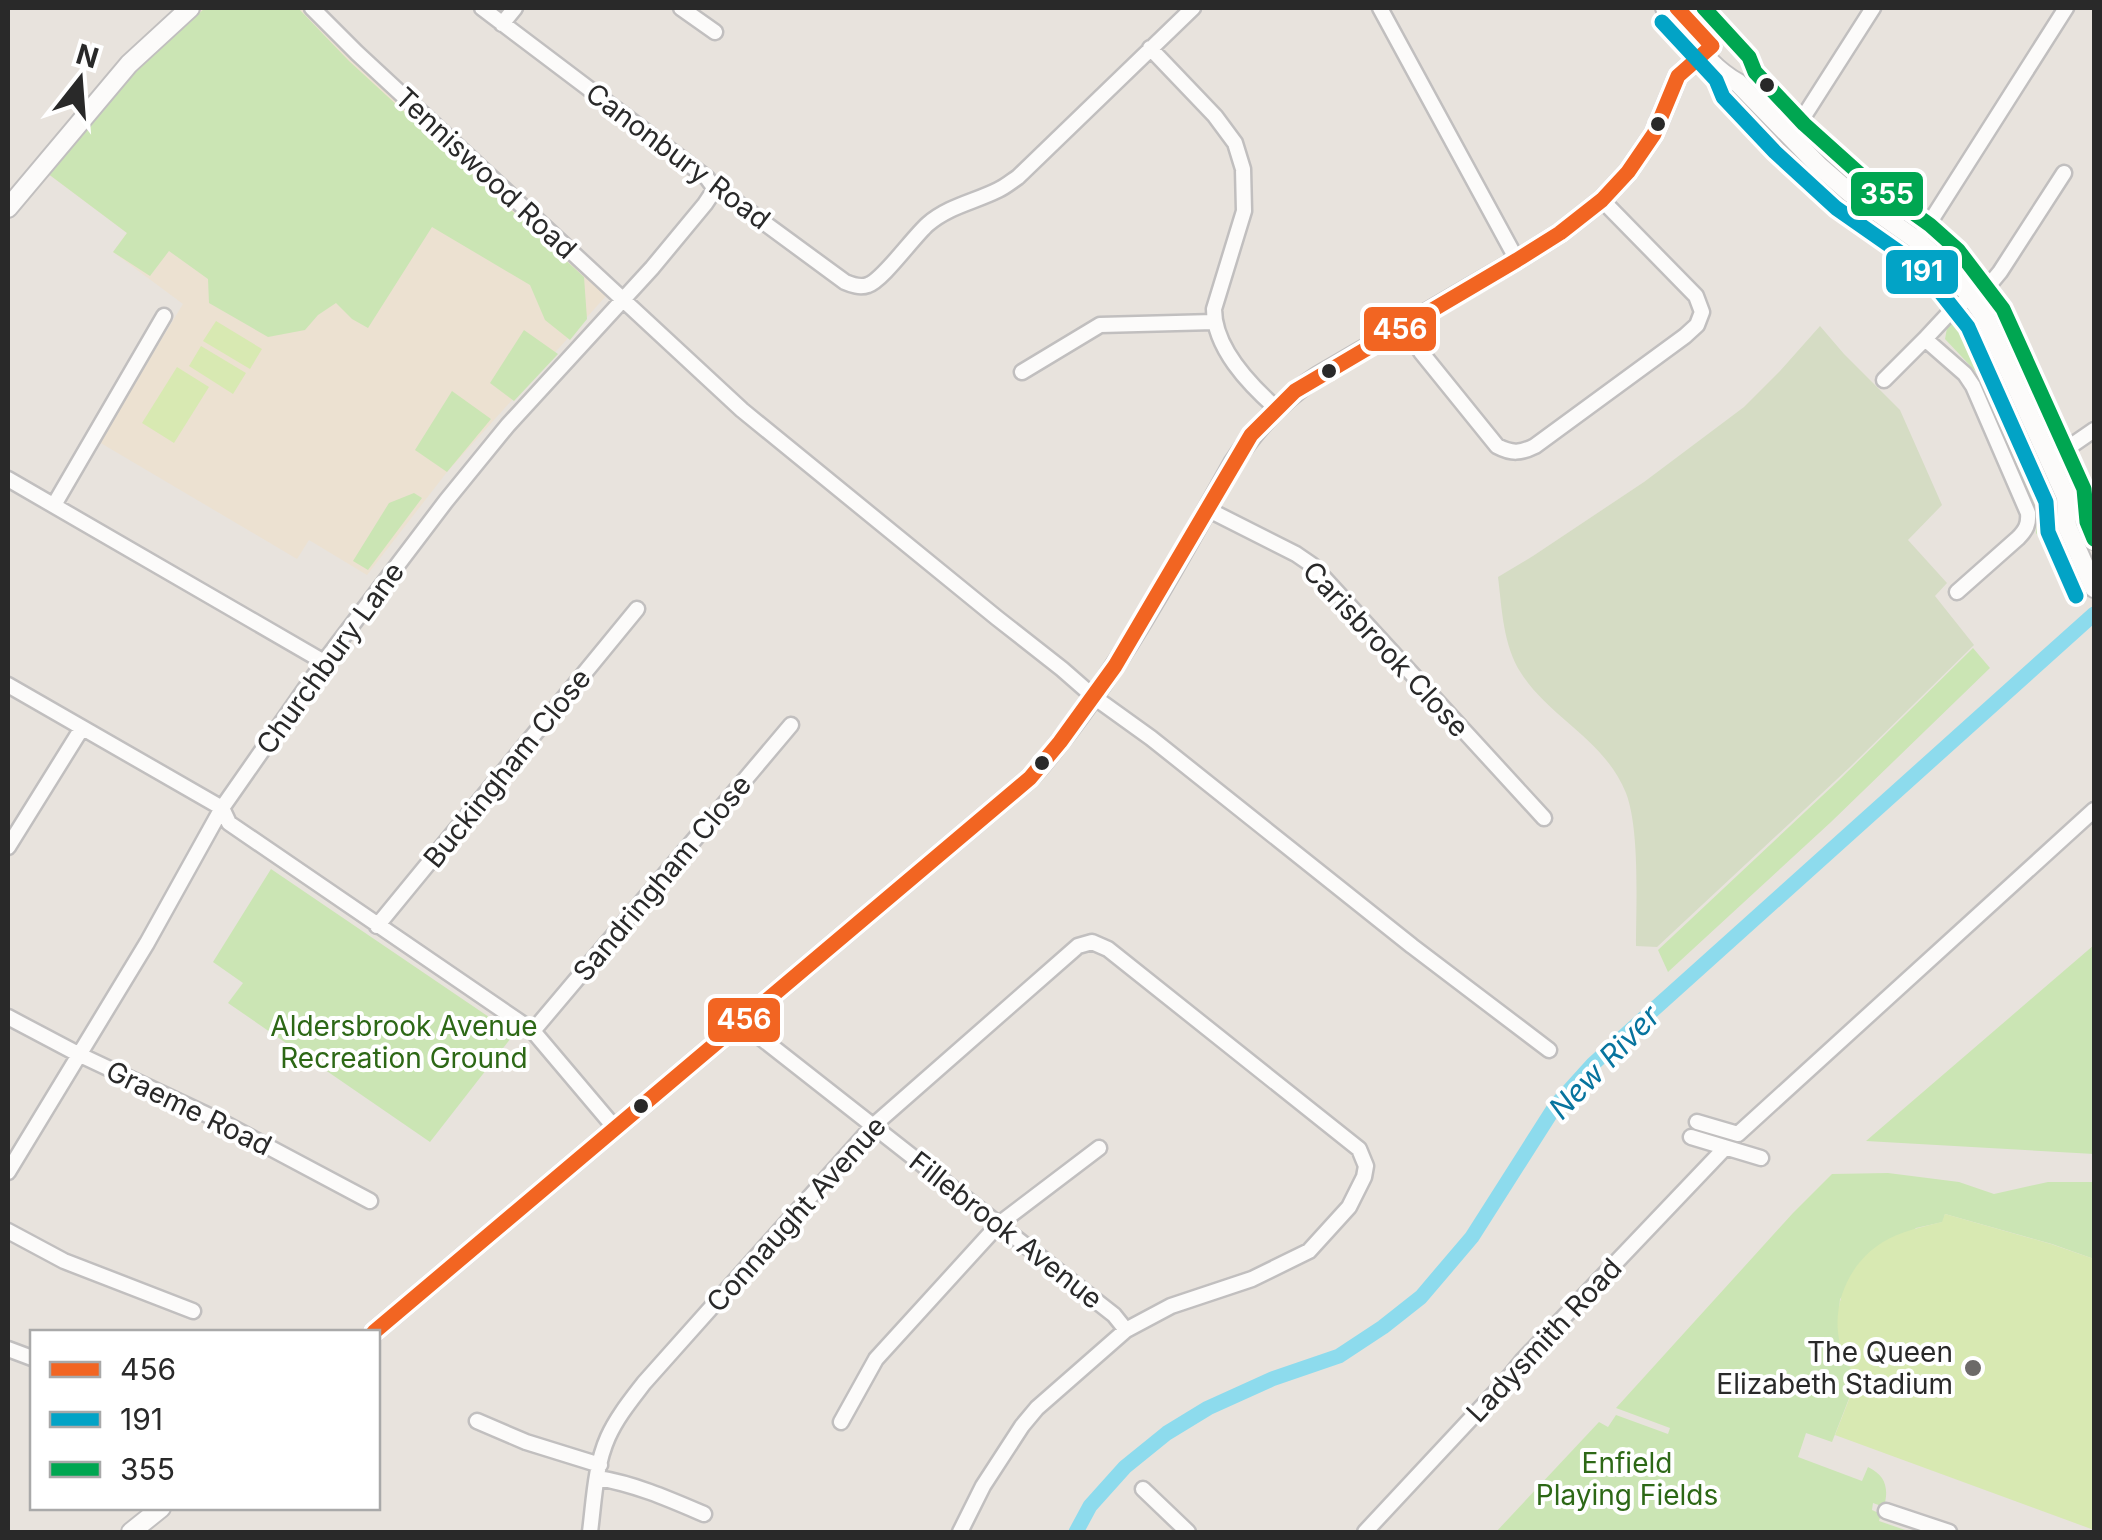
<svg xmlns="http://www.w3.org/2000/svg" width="2102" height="1540" font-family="Inter,sans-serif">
<rect width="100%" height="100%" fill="#e8e3dd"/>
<!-- education -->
<path fill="#ece1d1" d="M201 8H309L606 296 447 472 367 575 309 540 297 559 99 442 183 304 113 252 127 233 47 173 137 71Z"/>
<!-- green -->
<path fill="#cbe5b4" d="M205 8H298L349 61 584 277 587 319 570 340 545 320 530 285 432 227 368 328 352 319 336 303 318 315 305 330 268 337 209 303 208 279 169 251 150 276 113 252 127 233 47 173 137 71Z
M1956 320 1964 321 1985 362 2055 528 2041 540 2036 533 2038 513 2035 505 1978 374 1945 339 1947 328Z
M524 330 558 354 514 401 490 383Z
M452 391 491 419 447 472 415 450Z
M414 493 422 498 368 570 353 561 389 503Z
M1973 648 1990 668 1831 822 1668 972 1658 950 1838 781Z
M271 869 514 1034 430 1142 228 1003 243 983 213 962Z
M2094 945V1154L1866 1141Z
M1888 1173 1959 1182 1994 1194 2048 1182H2094V1259L2052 1244 1945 1214 1943 1222 1916 1228 1840 1299C1837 1333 1839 1349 1857 1378L1832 1442 1806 1433 1798 1457 1862 1481 1868 1467C1886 1476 1889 1488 1884 1507L1873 1503 1872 1510 1881 1514 1879 1521 1911 1532H1496L1599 1422 1608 1427 1616 1415 1668 1434 1670 1428 1616 1408 1793 1213 1832 1174Z"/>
<!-- cemetery -->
<path fill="#d5dcc4" d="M1820 326 1844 354 1900 410 1942 505 1908 540 1947 583 1935 596 1974 645 1850 767 1657 947 1636 946C1636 905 1640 830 1626 793 1604 739 1551 719 1521 673 1503 645 1502 609 1498 577L1533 556 1644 482 1744 407 1780 371Z"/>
<!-- pitch -->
<path fill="#d8e9b2" d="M216 321 262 349 250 369 203 341Z
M201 346 246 373 233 394 189 366Z
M177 367 209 387 174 443 142 423Z
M1945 1214 2051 1244 2094 1259V1530L1835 1435 1857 1379C1853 1372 1848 1365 1845 1358 1826 1316 1845 1265 1883 1242 1901 1231 1922 1227 1942 1222Z"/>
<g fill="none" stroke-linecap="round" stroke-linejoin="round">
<!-- canal -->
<path stroke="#8ddbed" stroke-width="15" d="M1076 1532 1090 1506 1125 1467 1167 1433 1208 1408 1272 1379 1339 1356 1383 1327 1421 1297 1472 1237 1556 1105 1593 1064 2094 614"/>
<!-- street casing -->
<g stroke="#c1bfbf" stroke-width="19">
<path id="street" d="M312 8 357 53 742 410 997 618 1062 669 1094 697 1151 738 1412 946 1549 1050
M482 8 707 178 715 189 736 202 845 282C852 285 860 288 868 285 883 280 913 237 928 224 949 206 974 202 998 190 1005 187 1012 181 1018 177L1193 8
M681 8 715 32
M1380 8 1517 260
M502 24 515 8
M1150 48 1215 116 1235 143 1243 169 1244 211 1214 309C1214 348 1249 384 1276 408
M1790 138 1873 8
M1918 241 2066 8
M1405 325 1421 352 1497 446C1512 454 1521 453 1535 446L1685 336 1697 325 1702 312 1696 296 1602 200
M1022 372 1100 325 1214 322
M1884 380 1925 339
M2049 461 2094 430
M8 479 324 662
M54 505 164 316
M1207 509 1296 554 1312 565 1544 818
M1957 592 2018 538C2026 530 2029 524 2028 513L1973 386 1965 374 1925 339 1952 310 1990 284 2000 272 2064 173
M8 685 222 808 229 823 533 1031 615 1128
M8 847 82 728
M377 926 637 609
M8 1017 78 1054 216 1119 370 1201
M742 1023 1114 1315 1126 1330
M533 1031 791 725
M1697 1122 1738 1134 2094 810
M1691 1137 1761 1158
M8 1172 147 943 222 808 324 662 446 501 508 425 652 268 705 204 715 189
M8 1231 64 1261 193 1311
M8 1349 32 1358
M477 1421 526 1442 600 1465
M841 1422 876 1359 999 1224 1099 1148
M598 1478C635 1484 669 1499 704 1514
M1143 1489 1188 1532
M1886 1511 1949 1532
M590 1532C594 1501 595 1466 608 1437 617 1417 631 1400 644 1383L874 1125 1078 946 1092 942 1108 949 1359 1149 1366 1166 1364 1177 1349 1207 1309 1251 1252 1279 1171 1306 1126 1330 1037 1408 1022 1426 983 1486 960 1532
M1365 1532 1506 1381 1523 1360 1725 1148"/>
</g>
<!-- secondary casing -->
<g stroke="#c1bfbf" stroke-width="22">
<path id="secondary" d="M1665 8 1669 15C1690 38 1710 68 1738 83L1819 166 1850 193 1918 241 1945 265 1970 296 1985 317 2066 497 2086 518 2094 540
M8 208 129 64 190 8
M2066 497 2067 526 2094 588
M374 1332 1030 778C1113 684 1172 572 1233 463 1256 428 1282 399 1318 376L1517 260 1560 233 1602 200 1628 172 1654 134 1678 76 1712 46
M131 1532 161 1508"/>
</g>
<!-- street -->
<use href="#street" stroke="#fcfbfa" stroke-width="14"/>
<!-- secondary -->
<use href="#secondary" stroke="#fcfbfa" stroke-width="18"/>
<!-- bus-1 casing -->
<g stroke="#fff" stroke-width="22">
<path id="bus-1" d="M374 1332 1030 778 1060 742 1115 666 1251 435 1295 391 1517 260 1560 233 1602 200 1628 172 1654 134 1678 76 1712 46 1677 8"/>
</g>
<!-- bus-2 casing -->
<g stroke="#fff" stroke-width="22">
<path id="bus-2" d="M1662 22 1716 80 1723 97 1775 152 1836 208 1906 257 1930 279 1968 327 2046 502 2048 532 2076 596"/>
</g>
<!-- bus-3 casing -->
<g stroke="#fff" stroke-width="22">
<path id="bus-3" d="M1704 8 1749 57 1755 72 1804 124 1863 177 1930 225 1958 250 2003 309 2084 489 2087 522 2094 539"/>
</g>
<!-- bus-1 -->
<use href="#bus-1" stroke="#f26522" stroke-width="15"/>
<!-- bus-2 -->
<use href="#bus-2" stroke="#02a3c6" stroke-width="15"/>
<!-- bus-3 -->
<use href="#bus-3" stroke="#00a651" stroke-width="15"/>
</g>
<!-- markers -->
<g fill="#292929" stroke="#fff" stroke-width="4">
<circle cx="1767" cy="85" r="9"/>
<circle cx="1658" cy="124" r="9"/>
<circle cx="1329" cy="371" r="9"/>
<circle cx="1042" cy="763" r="9"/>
<circle cx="641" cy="1106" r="9"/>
</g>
<circle fill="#6c6a68" stroke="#fff" stroke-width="4" cx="1973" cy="1368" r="10"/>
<g text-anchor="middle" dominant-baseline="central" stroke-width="8" stroke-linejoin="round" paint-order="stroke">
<!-- street labels -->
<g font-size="28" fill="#292929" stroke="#fff">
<text transform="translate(678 156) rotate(37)">Canonbury Road</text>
<text transform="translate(486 173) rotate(43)">Tenniswood Road</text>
<text transform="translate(1386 649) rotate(47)">Carisbrook Close</text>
<text transform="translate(330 658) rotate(-54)">Churchbury Lane</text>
<text transform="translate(507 768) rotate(-51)">Buckingham Close</text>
<text transform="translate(662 878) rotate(-50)">Sandringham Close</text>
<text transform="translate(189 1108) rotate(26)">Graeme Road</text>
<text transform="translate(796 1214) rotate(-48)">Connaught Avenue</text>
<text transform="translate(1006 1230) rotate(38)">Fillebrook Avenue</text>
<text transform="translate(1544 1340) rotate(-47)">Ladysmith Road</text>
</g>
<!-- park labels -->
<g font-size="28" fill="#2d6816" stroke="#fff">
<text x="404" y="1026">Aldersbrook Avenue<tspan x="404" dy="32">Recreation Ground</tspan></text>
<text x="1627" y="1463">Enfield<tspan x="1627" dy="32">Playing Fields</tspan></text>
</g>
<!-- poi labels -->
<g font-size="28" fill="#292929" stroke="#fff" text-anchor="end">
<text x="1953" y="1352">The Queen<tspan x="1953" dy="32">Elizabeth Stadium</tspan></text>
</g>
<!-- water labels -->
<g font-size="30" font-style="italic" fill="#07749e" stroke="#fff">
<text transform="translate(1604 1062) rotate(-46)">New River</text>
</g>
</g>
<g stroke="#fff" stroke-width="4">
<rect x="1849" y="170" width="76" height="48" rx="10" fill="#00a651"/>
<rect x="1884" y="248" width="76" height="48" rx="10" fill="#02a3c6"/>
<rect x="1362" y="305" width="76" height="48" rx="10" fill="#f26522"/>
<rect x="706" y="996" width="76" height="48" rx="10" fill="#f26522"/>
</g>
<g font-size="28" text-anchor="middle" font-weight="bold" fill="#fff">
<text x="1887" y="204">355</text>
<text x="1922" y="281">191</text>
<text x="1400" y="339">456</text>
<text x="744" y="1029">456</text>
</g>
<!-- border -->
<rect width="2102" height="1540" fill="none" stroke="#292929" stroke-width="20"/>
<!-- legend -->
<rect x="30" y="1330" width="350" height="180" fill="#ffffff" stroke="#a9a9a9" stroke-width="2.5"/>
<rect x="50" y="1362" width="50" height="15" fill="#f26522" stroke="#a9a9a9" stroke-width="2.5"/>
<text x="120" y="1380" font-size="30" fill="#292929">456</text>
<rect x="50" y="1412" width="50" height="15" fill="#02a3c6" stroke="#a9a9a9" stroke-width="2.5"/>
<text x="120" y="1430" font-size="30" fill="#292929">191</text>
<rect x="50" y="1462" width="50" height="15" fill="#00a651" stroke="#a9a9a9" stroke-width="2.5"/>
<text x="120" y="1480" font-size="30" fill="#292929">355</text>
<!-- north arrow -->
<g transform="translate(80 80) rotate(17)" stroke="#ffffff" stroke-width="8" paint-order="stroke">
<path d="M0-8L18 38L0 25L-18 38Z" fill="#292929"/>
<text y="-15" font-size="28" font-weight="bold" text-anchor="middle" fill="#292929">N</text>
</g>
</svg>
